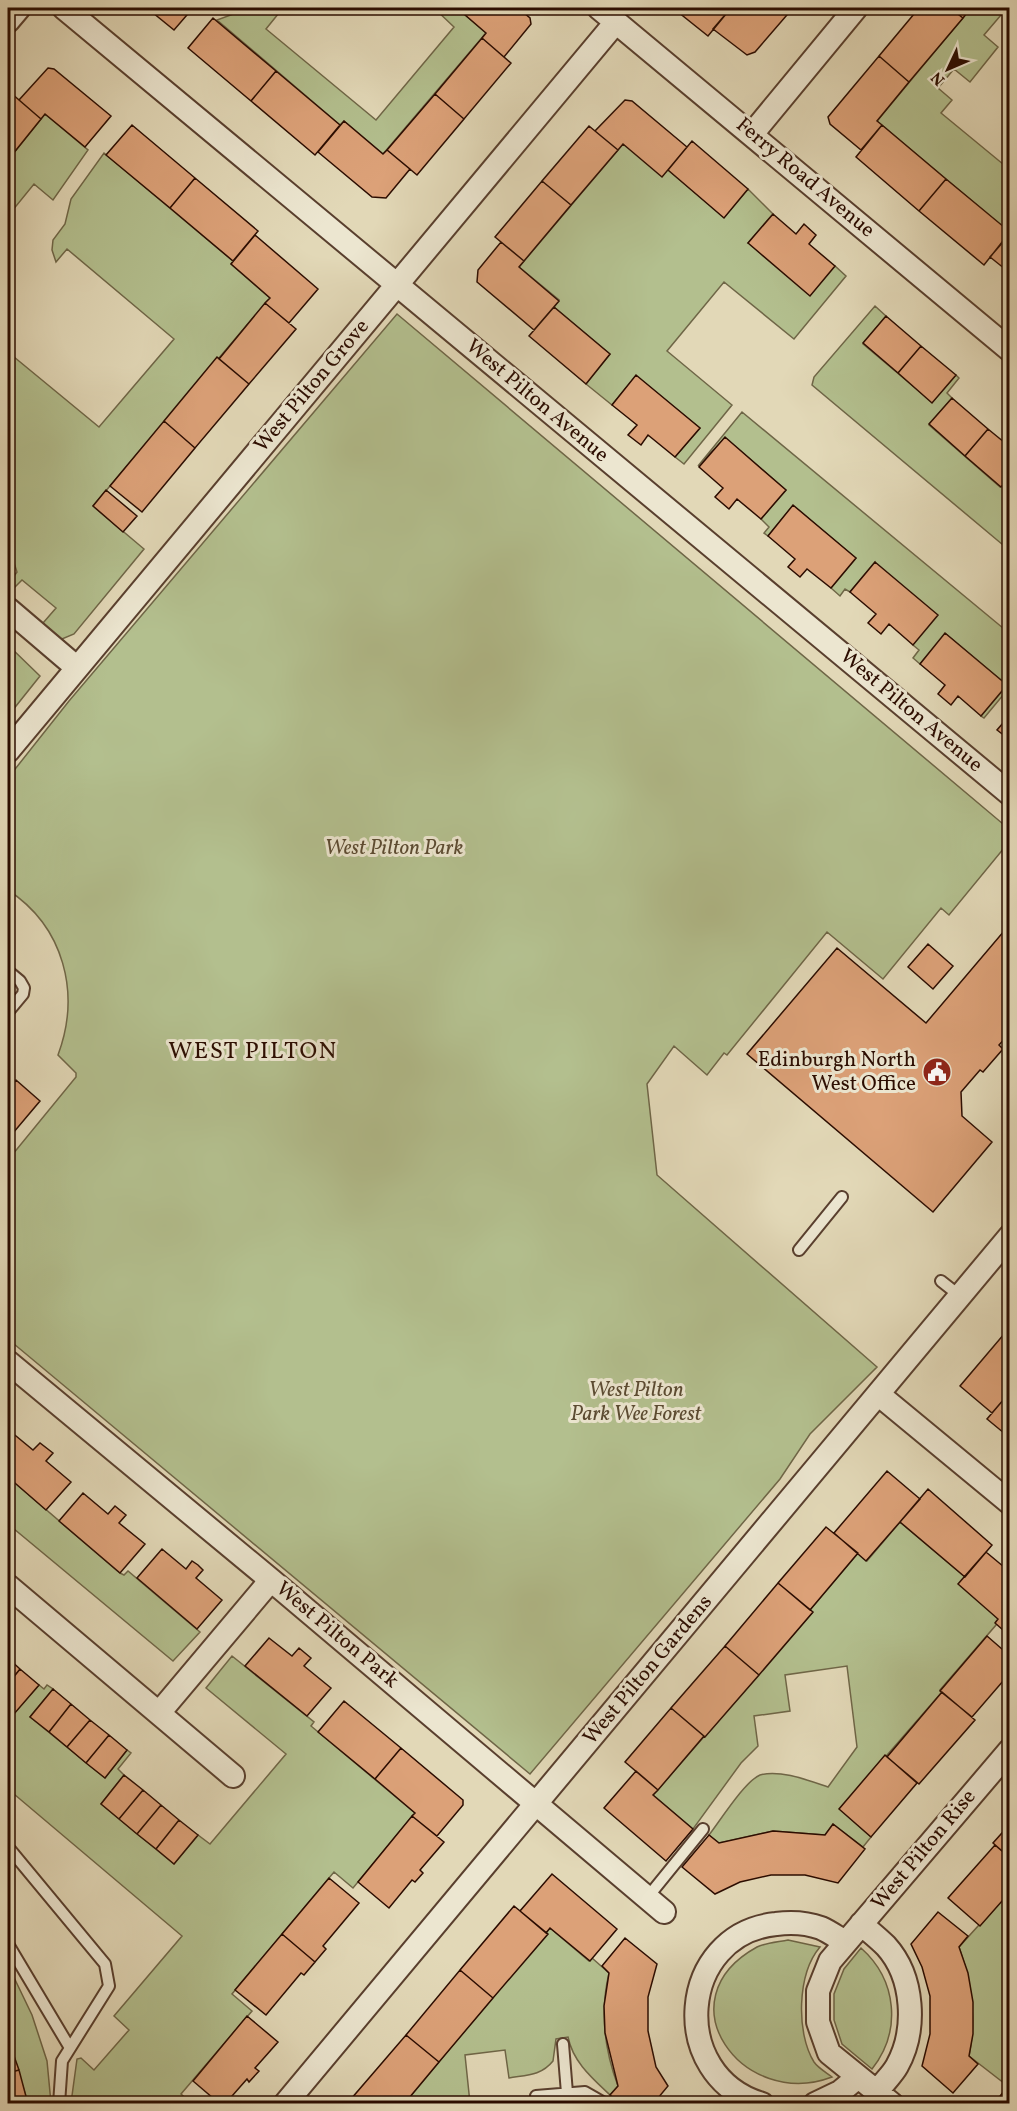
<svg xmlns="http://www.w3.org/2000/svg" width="1017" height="2111" font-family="Vollkorn,serif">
<rect width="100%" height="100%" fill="#e2d8b7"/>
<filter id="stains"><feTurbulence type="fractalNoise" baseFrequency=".00333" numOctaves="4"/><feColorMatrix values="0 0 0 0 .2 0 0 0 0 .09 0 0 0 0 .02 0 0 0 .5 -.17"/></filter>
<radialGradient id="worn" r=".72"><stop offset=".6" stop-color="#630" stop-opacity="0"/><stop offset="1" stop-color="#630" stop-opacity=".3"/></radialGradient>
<!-- green -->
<path fill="#b3bf8e" stroke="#6f6647" stroke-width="1.5" d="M252 8H283L266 29 376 120 454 27 434 8H457L486 33 383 154 344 121 340 125 217 20 244 10 247 12Z
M971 8H1007L984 35 998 47 970 82 954 69 938 88 952 100 941 113 1009 169V232L877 121Z
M45 114 88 150 53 200 34 184 8 216V160Z
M623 144 668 170 724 217 748 189 773 214 748 243 835 266 846 276 794 339 724 282 667 351 732 405 684 464 675 457 700 428 636 376 612 405 586 384 610 354 554 307 559 300 519 267Z
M104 153 233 261 231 264 270 298 93 506 144 549 74 634 62 639 55 638 43 623 56 608 22 580 8 594V584L17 572 8 544V352L99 427 174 339 67 249 56 262 52 250 53 240 65 224 71 199Z
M875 306 886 316 863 344 932 402 956 375 959 378 947 393 952 398 929 425 1000 487 1009 477V550L812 385 814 377Z
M397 314 1009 829V842L949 915 941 908 883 979 827 932 727 1055 724 1053 707 1075 674 1046 647 1084 657 1175 877 1367 810 1434 780 1479 530 1774 8 1339V1160L76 1077V1073L58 1055C81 993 64 927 8 890V778L69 701Z
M742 412 1009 633V688L984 718 981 716 1007 685 946 634 920 664 913 658 919 650 913 645 875 562 850 592 845 589 840 596 831 588 856 558 793 506 768 536 764 533 769 527 761 519 786 490 725 438 698 466Z
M8 645 40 676 8 716Z
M8 1477 120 1573 124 1575 128 1571 200 1632 173 1661 8 1524Z
M900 1522 965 1577 998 1619 996 1625 940 1690 942 1692 840 1809 871 1837 863 1847 833 1824 825 1835 773 1831 719 1843 709 1835C720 1821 745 1781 760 1775 780 1769 810 1781 828 1787L857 1747 847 1666 785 1675 790 1711 754 1716 758 1746 741 1763 693 1829 653 1795 812 1613 810 1610 858 1553 867 1561Z
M232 1656 314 1722 311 1726 415 1813 353 1888 334 1872 232 1994 252 2011 181 2094 191 2103H71L77 2059 81 2058 94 2070 129 2030 114 2016 182 1936 8 1789V1708L14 1713 39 1685 44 1689 47 1685 53 1689 30 1717 105 1778 127 1750 131 1753 118 1769 124 1775 101 1804 174 1864 198 1835 210 1844 286 1754 206 1688Z
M1009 1892V2087L969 2056C977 2018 972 1983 959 1947Z
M550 1928 589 1961 592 1958 609 1973C600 2011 604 2049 618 2086L610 2095C592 2078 573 2062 568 2037L556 2039 553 2061C541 2076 526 2075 509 2078L505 2050 465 2055 470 2103 404 2104Z
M788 1940 820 1947C797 1974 796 2033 814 2062 818 2068 827 2073 832 2077 743 2111 661 2000 757 1947 765 1943 778 1942 788 1940Z
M861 1948C897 1980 902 2031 872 2069L842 2044 834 2020V1994L844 1969Z
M8 1965 32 2015 47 2061 51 2103H28L8 2039Z"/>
<!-- building -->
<path fill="#dca178" stroke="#2b0c00" stroke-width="1.5" d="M147 8H193L174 30Z
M457 8H518L530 18 531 24 504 57 482 38 486 33Z
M673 8H731L708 36Z
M731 8 738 12 742 8H793L755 52 747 55 713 29Z
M919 8H950L963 18 909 82 879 56Z
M950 8H971L963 18Z
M213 18 276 71 251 101 188 48Z
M482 38 511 63 464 119 435 94Z
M879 56 909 82 877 121 882 125 861 150 830 124 828 117Z
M48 68 54 69 111 116 85 147 45 114 41 119 19 100Z
M276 71 340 125 315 155 251 101Z
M11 93 41 119 8 160V98Z
M435 94 464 119 417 175 387 150Z
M625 100 632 101 687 147 662 177 623 144 618 150 595 131Z
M344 121 383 154 387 150 410 169 386 198 372 197 318 152Z
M132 125 195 178 170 208 106 155Z
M882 125 946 179 919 211 856 157Z
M589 126 618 150 571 205 542 181Z
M692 141 748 189 724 218 668 170Z
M195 178 258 231 233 261 170 208Z
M946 179 1010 232 984 265 919 211Z
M542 181 571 205 524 261 495 237Z
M773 214 796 234 804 224 816 235 809 244 835 266 810 296 748 243Z
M1010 234V273L990 257Z
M255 235 318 289 289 323 265 303 270 298 231 264Z
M501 242 524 261 519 267 559 301 534 330 477 282 478 270Z
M265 303 296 329 249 384 219 359Z
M554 307 610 354 586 384 529 336Z
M886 316 921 346 898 373 863 343Z
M921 346 956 375 932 403 898 373Z
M217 357 249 384 195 448 164 421Z
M636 375 700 428 675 457 648 435 641 445 628 435 637 425 612 405Z
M952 398 988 429 965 456 929 424Z
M164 421 195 448 142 512 110 486Z
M988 429 1010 447V477L1001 487 965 456Z
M725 437 786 490 761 519 737 499 729 509 715 497 723 488 699 467Z
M106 490 137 516 123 532 93 506Z
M793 505 856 558 831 588 807 569 800 577 788 567 795 559 768 536Z
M875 562 938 615 913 645 889 624 881 634 868 623 876 614 850 592Z
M945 633 1007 685 981 716 958 696 951 705 938 694 945 685 920 664Z
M1010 715V740L997 730Z
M1010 924V1033L999 1045 1003 1049 983 1072 980 1070 961 1092 962 1116 992 1142 933 1212 747 1054 837 948 926 1023Z
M928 944 953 966 933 989 908 967Z
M16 1080 40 1101 8 1139V1091Z
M1010 1327V1392L992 1413 960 1386Z
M1010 1392V1438L987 1419Z
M10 1431 33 1450 40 1443 53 1453 46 1461 71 1482 46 1510 8 1477V1434Z
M887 1471 920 1499 866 1561 834 1533Z
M928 1489 992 1545 965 1577 900 1522Z
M83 1493 108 1514 115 1506 126 1515 119 1523 145 1544 120 1573 59 1521Z
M826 1527 858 1553 810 1610 778 1583Z
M162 1549 186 1569 192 1561 198 1565 203 1570 196 1578 222 1600 197 1629 137 1578Z
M986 1552 1010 1572V1636L995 1623 998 1619 958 1584Z
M778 1583 813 1612 759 1675 725 1646Z
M987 1636 1010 1656V1673L972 1717 940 1691Z
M269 1638 292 1656 299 1648 311 1658 304 1666 331 1688 307 1716 245 1666Z
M725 1646 759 1675 705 1737 671 1708Z
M8 1658 20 1669 8 1684Z
M20 1669 39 1685 14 1714 8 1708V1684Z
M53 1689 71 1704 49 1732 30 1717Z
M942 1692 975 1720 919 1784 887 1757Z
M344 1701 401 1748 375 1779 318 1732Z
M71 1704 90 1720 67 1747 49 1732Z
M671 1708 704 1736 658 1790 625 1762Z
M90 1720 109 1735 86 1763 67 1747Z
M109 1735 127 1750 105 1778 86 1763Z
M401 1748 463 1800V1805L437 1836 412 1816 415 1813 375 1779Z
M885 1755 917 1783 871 1837 839 1809Z
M636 1771 658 1790 653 1795 693 1829 666 1861 604 1808Z
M124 1775 143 1790 119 1819 101 1804Z
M143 1790 161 1805 137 1834 119 1819Z
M161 1805 179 1820 156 1849 137 1834Z
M412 1816 444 1842 420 1870 423 1873 415 1882 412 1880 389 1908 358 1882Z
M179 1820 198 1835 174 1864 156 1849Z
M833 1824 865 1849 838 1883 805 1875H771L740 1882 715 1894 682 1867 709 1835 719 1843 773 1831 825 1835Z
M1010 1824V1858L993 1843Z
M995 1845 1010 1858V1892L980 1926 948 1898Z
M552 1874 617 1929 590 1961 550 1928 546 1933 520 1911Z
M329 1878 359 1903 323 1946 326 1949 315 1962 282 1934Z
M514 1906 548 1934 493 1998 460 1970Z
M938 1912 968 1936 959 1947 968 1973 973 2002V2034L969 2056 978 2064 953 2093 922 2066 930 2034V1996L922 1967 911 1944Z
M282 1934 315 1962 304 1975 301 1973 266 2015 235 1990Z
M625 1938 657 1964 648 1997V2031L656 2067 668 2086 653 2104H620L610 2095 618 2086 605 2033 604 2006 609 1973 602 1966Z
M460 1970 493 1998 439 2062 406 2035Z
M247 2016 278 2042 255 2068 259 2071 249 2082 247 2079 225 2104H220L193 2081Z
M406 2035 439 2062 404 2104H357L351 2099Z
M8 2039 19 2070 8 2073Z
M19 2070 28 2104H8V2073Z
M1008 2086 1010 2104H994L1007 2087Z"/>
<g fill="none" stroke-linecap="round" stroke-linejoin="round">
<!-- lane casing -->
<g stroke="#593f2e" stroke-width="14">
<path id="lane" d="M8 971 20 981 24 988 23 994 8 1012
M799 1250 842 1197
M941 1281 960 1296
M8 1847 105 1964 109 1986 62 2061 59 2104
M647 1898 703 1829
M8 1944 70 2048
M563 2044 567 2093
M536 2096 585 2092 606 2104"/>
</g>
<!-- street casing -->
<g stroke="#593f2e" stroke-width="26">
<path id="street" d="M64 8 1010 794
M599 8 1010 350
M8 21 19 8
M752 134 856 8
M8 609 76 667
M8 751 616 22
M8 1362 271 1580 664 1912
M878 1394 1010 1503
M8 1586 233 1776
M159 1713 271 1580
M861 1924C869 1931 878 1938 886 1946 914 1977 917 2030 897 2066 892 2075 883 2083 877 2092
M285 2104 1010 1236
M762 2104C667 2076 678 1934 776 1924 791 1922 807 1923 821 1928 830 1932 838 1938 845 1942
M815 2104 840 2092 858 2077
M892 2104 829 2053 818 2022V1991L830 1961 1010 1750"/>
</g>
<!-- lane -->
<use href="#lane" stroke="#ece6d0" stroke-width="10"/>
<!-- street -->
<use href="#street" stroke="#ece6d0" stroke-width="22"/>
</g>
<!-- icons -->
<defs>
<g id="civic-disc" transform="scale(1.5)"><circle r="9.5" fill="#8f2418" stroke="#ece6d0"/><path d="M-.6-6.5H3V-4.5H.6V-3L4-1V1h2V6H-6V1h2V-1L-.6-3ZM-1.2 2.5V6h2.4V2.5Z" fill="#fff"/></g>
</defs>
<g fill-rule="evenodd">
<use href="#civic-disc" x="937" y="1072"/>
</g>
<g text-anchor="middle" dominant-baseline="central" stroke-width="6" stroke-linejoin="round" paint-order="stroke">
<!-- street labels -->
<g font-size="21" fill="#2b0c00" stroke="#ece6d0">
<text transform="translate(805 178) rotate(40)">Ferry Road Avenue</text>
<text transform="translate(312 386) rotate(-50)">West Pilton Grove</text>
<text transform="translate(537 401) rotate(40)">West Pilton Avenue</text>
<text transform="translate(911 711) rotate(40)">West Pilton Avenue</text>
<text transform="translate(337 1635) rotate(40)">West Pilton Park</text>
<text transform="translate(648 1670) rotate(-50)">West Pilton Gardens</text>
<text transform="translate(924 1850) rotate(-50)">West Pilton Rise</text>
</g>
<!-- park labels -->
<g font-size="21" font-style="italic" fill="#5b4b32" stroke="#ece6d0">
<text x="394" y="848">West Pilton Park</text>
<text x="636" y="1390">West Pilton<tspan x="636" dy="24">Park Wee Forest</tspan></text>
</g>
<!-- poi labels -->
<g font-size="21" fill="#2b0c00" stroke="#ece6d0" text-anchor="end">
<text x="916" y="1060">Edinburgh North<tspan x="916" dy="24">West Office</tspan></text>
</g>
<!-- quarter labels -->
<g font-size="24" letter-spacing="1.5" fill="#2b0c00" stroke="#ece6d0">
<text x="253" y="1052">WEST PILTON</text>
</g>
</g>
<!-- margin -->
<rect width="1017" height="2111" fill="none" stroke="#e2d8b7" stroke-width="30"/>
<rect x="9" y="9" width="999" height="2093" fill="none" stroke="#2b0c00" stroke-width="3"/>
<rect x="15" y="15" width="987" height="2081" fill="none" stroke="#2b0c00" stroke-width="1.5"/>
<!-- north arrow -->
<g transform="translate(948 69) rotate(226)" stroke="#ece6d0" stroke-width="4.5" paint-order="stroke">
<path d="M0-4.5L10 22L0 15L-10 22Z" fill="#2b0c00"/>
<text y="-9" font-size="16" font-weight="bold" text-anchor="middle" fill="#2b0c00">N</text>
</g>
<rect width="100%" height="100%" filter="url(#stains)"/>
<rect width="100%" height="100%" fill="url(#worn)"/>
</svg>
